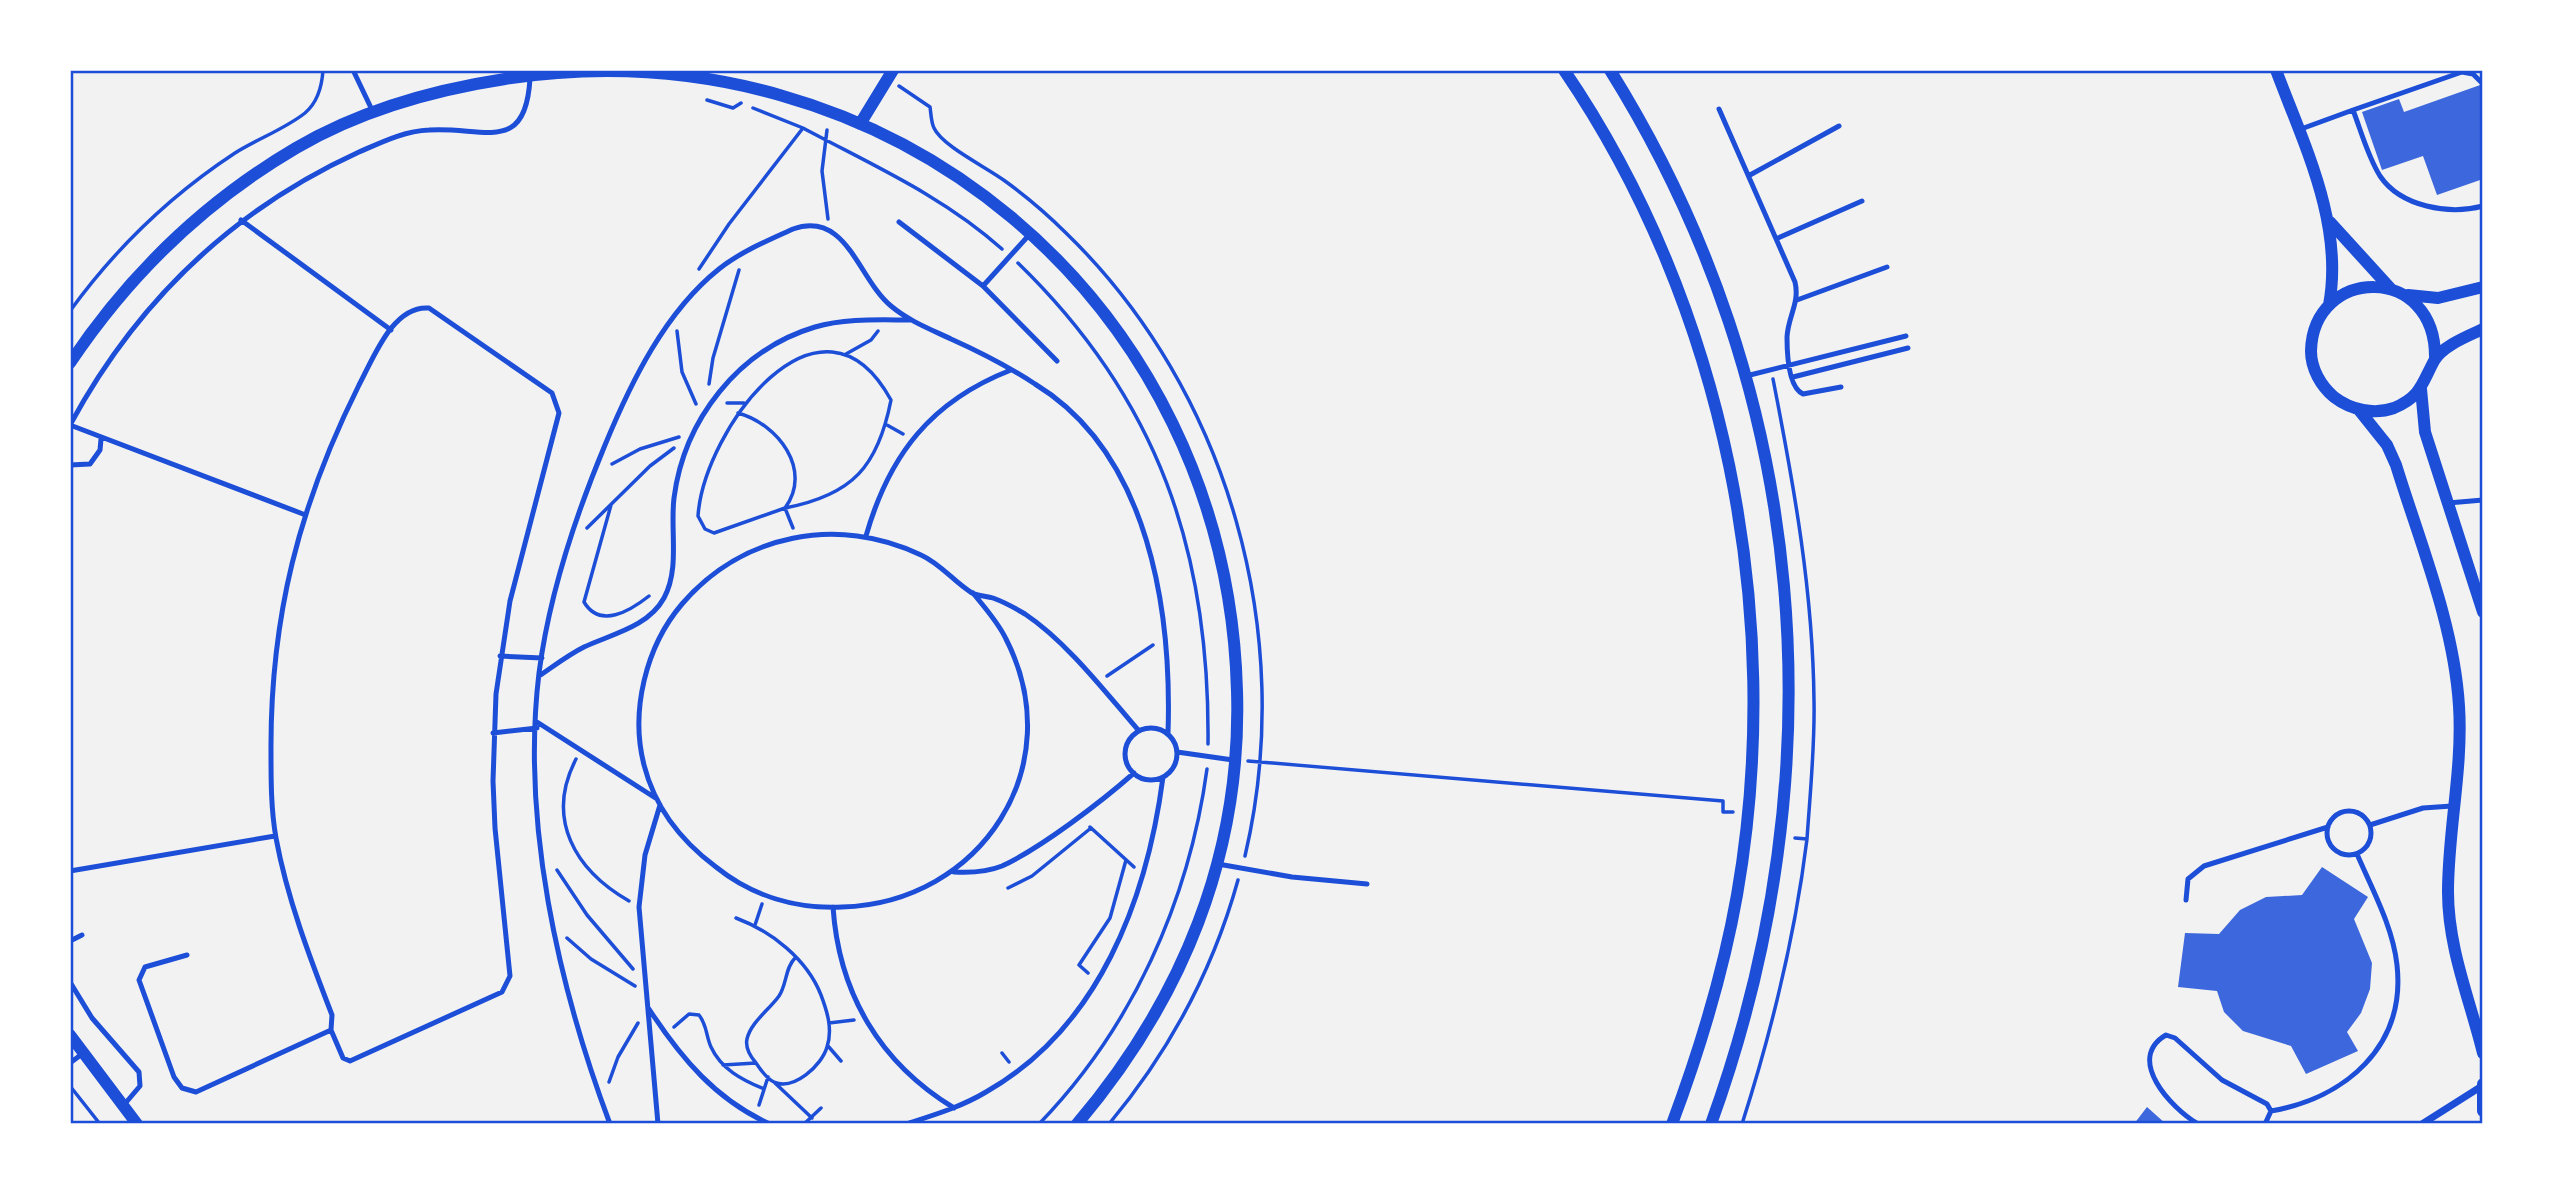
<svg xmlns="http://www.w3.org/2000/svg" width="2553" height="1194" font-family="'DejaVu Sans',sans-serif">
<rect width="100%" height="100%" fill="#f2f2f2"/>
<!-- building -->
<path fill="#3d67dc" d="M2483 84V179L2437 195 2423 156 2382 170 2362 112 2399 99 2404 112Z
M2322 867 2368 897 2354 919 2372 963 2370 989 2361 1013 2347 1032 2358 1051 2306 1074 2291 1046 2243 1031 2224 1012 2217 991 2178 987 2185 933 2219 934 2240 910 2266 897 2302 895Z
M2147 1107 2166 1124H2134Z"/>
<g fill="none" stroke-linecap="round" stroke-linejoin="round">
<!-- path -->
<path stroke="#1d4ed8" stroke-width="3.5" d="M410 70H417
M899 86 930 107C931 113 931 122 934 128 942 146 988 168 1005 181 1027 197 1047 214 1066 233 1229 391 1297 635 1245 856
M707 100 733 108 741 103
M753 108 803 128
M827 130 822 171 828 219
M1018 263C1158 399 1210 551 1208 744
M699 269 729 224 803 128C872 165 943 196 1002 249
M70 311C115 249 171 195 235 153 257 139 285 129 305 113 318 102 322 86 323 70
M677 331 682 372 696 404
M846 354 871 340 878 331
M1773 379C1794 486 1813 592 1814 701 1815 747 1810 794 1807 839
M709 384 713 358 739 270
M727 403H744
M738 413C778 424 813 470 785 508L714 533 705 529 698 516C704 429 821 272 891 400 878 466 853 495 785 508
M887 425 903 434
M612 464 640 449 679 437
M611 505 584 602C600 629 630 611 649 596
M785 508 793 528
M587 528 650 466 674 448
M1107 676 1153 645
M576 759C545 819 575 870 629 901
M1248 761 1723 801V812H1733
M1090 827 1134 867
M557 870 587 915 633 969
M1008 888 1032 876 1091 828
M736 918C771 931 807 959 821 995 827 1011 833 1029 827 1047 822 1065 794 1091 774 1082 767 1079 760 1069 756 1063 750 1056 745 1048 747 1039 751 1022 769 1010 779 996 787 984 785 968 795 958
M755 925 762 904
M567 938 591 959 635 986
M1088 973 1079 965 1110 918 1126 860
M829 1023 854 1020
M674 1027 689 1014 699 1015C707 1025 706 1036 711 1047 721 1069 742 1080 764 1089
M828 1046 841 1061
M1002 1053 1009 1062
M723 1065 756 1063
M609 1082 618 1057 638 1023
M775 1083 812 1118
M70 1086 100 1124
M759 1105 768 1077
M804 1124 821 1108
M1039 1124C1132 1028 1189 901 1207 769
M1109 1124C1169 1052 1213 970 1238 880
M1742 1124C1772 1030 1795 937 1807 839L1795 838"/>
<!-- service -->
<path stroke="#1d4ed8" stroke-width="5" d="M353 70 373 112
M2483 84 2473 74 2462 72 2353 110C2361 131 2368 157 2380 176 2401 207 2449 215 2483 206
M1719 109 1795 282C1800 303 1788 316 1787 337 1787 352 1788 387 1803 394L1841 387
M2301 129 2353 110
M1750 175 1839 126
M241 220 391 330
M899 222 983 286 1057 361
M1778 238 1862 201
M983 286 1029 235
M1797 300 1887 267
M1746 376 1906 336
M1793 377 1908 348
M70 425C136 303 232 210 359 152 382 142 404 131 429 130 483 126 526 156 530 78
M70 425 303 514
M70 465 90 464 100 450 101 439
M2448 503 2483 500
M866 536C889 455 931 401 1011 370
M973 593C985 608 998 622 1006 639 1071 766 981 903 842 907 796 909 752 896 716 867 681 841 655 808 644 765 630 711 646 646 682 604 742 534 838 515 921 555 941 564 954 582 972 593 978 596 987 596 993 598 1004 602 1015 608 1025 614 1067 642 1106 693 1139 731
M500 656 542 658
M539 676C554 666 568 655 584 647 612 634 648 627 664 598 680 569 670 530 674 498 684 420 738 350 815 327 845 318 880 320 911 320
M537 722 657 799
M1125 754a26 26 0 1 1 52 0a26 26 0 1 1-52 0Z
M493 733 537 728
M1177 752 1233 760
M2327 833a22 22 0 1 1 44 0a22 22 0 1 1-44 0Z
M2370 825 2423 808 2452 806
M1218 864 1292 877 1367 884
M70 871 275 836
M954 872C970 873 987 872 1002 866 1041 848 1101 802 1134 773
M2186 900 2188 879 2204 866 2328 827
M833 907C839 994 880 1063 954 1108
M70 941 82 935
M187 955 145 967 139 980 174 1077 182 1088 196 1092 331 1030 332 1015C310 958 287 898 276 838 271 810 271 781 271 753 270 618 299 505 359 385 374 357 393 305 429 308L552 393 559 413 510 601 496 694 493 781 495 828 510 976 502 992 350 1061 343 1058 331 1030
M70 982 92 1018 139 1072 140 1086 123 1106
M649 1009C681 1058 716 1100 770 1124
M70 1063 82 1054
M2271 1111C2345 1098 2406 1047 2397 965 2393 927 2372 889 2357 854
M610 1124C558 985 521 822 539 673 549 595 575 517 605 445 631 382 665 312 719 269 740 252 769 240 793 229 847 210 858 279 891 306 909 321 930 329 951 339 980 352 1009 367 1035 384 1150 454 1172 612 1168 734
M658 1124 639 907 645 855 660 805
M906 1124C934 1115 961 1107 986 1092 1099 1028 1147 899 1163 777
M2198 1124C2171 1108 2125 1059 2166 1035L2175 1038 2222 1080 2267 1104 2271 1111 2265 1124"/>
<!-- minor -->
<path stroke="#1d4ed8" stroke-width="7" d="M2422 1124 2482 1086"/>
<!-- tertiary -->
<path stroke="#1d4ed8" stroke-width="12" d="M1564 70C1725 306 1786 615 1737 895 1723 974 1700 1049 1672 1124
M1610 70C1811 392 1839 770 1711 1124
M2276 70C2304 145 2344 224 2329 305
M860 124 893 70
M2330 222 2391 289
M2408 295 2438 298 2483 287
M2435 359C2437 263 2313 266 2311 351 2311 369 2321 386 2334 397 2351 410 2374 415 2394 408 2421 397 2422 383 2434 361 2442 346 2468 336 2483 329
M70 363C129 275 204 202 296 148 359 111 433 90 505 79 890 20 1227 303 1237 691 1242 855 1182 1000 1077 1124
M2421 389 2425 432 2483 612
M2359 410 2387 445 2396 465C2420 543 2454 624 2459 706 2463 769 2448 830 2448 892 2448 948 2470 1000 2483 1053
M70 1035 137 1124
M2483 1084V1111"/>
</g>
<!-- border -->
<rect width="2553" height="1194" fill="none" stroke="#ffffff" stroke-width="144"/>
<rect x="72" y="72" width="2409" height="1050" fill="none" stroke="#1d4ed8" stroke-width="2.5"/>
</svg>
